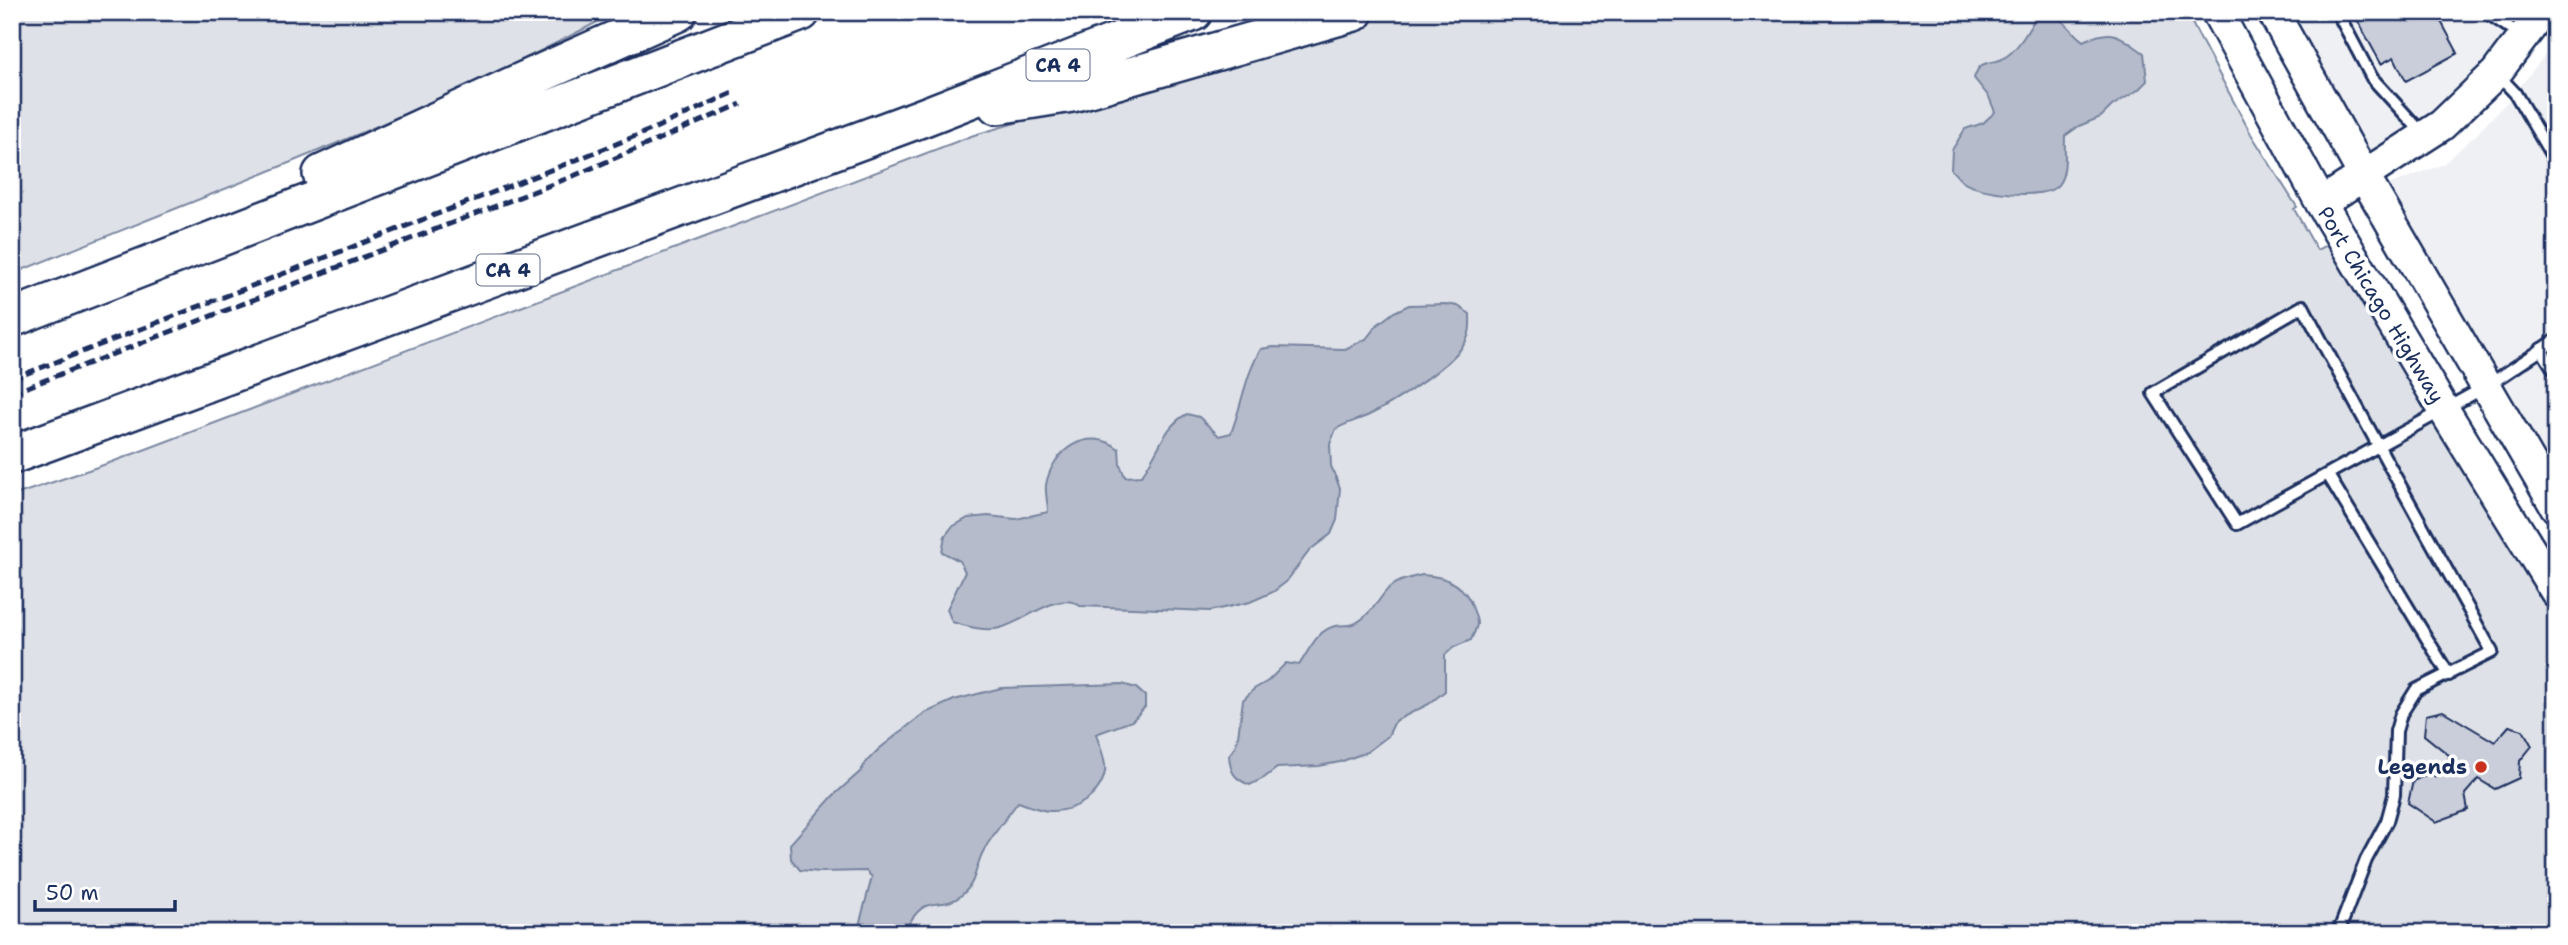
<svg xmlns="http://www.w3.org/2000/svg" width="2568" height="945" font-family="'Shantell Sans',sans-serif">
<rect width="100%" height="100%" fill="#fff"/>
<filter id="ink" filterUnits="userSpaceOnUse"><feTurbulence type="fractalNoise" baseFrequency=".0143" numOctaves="2"/><feDisplacementMap in="SourceGraphic" scale="14" xChannelSelector="R" yChannelSelector="G"/><feConvolveMatrix kernelMatrix="1 2 1 2 8 2 1 2 1" color-interpolation-filters="sRGB"/></filter>
<g filter="url(#ink)">
<!-- built -->
<path fill="#eff0f4" d="M2273 12H2542L2496 73 2364 175Z
M2556 41V507L2372 191 2442 165 2476 135 2515 93Z"/>
<!-- green -->
<path fill="#dee1e7" stroke="#7c88a2" stroke-width="2" d="M12 12H616C423 116 215 192 12 274Z
M1399 12H2186L2251 134 2297 207 2294 209 2317 250 2341 237 2556 592V933H12V496L112 462 974 135Z"/>
<!-- water -->
<path fill="#b5bbca" stroke="#77839f" stroke-width="2" d="M2050 12C2063 18 2071 32 2083 41 2115 27 2117 35 2144 53L2147 81 2138 90 2112 106 2101 117 2079 126 2065 136C2064 152 2068 172 2058 185 2046 201 1978 193 1963 182 1959 179 1955 173 1951 170L1952 150 1965 129 1983 123 1995 112 1989 97 1974 78C1981 57 1990 66 2004 58 2019 49 2030 27 2038 13Z
M1446 304 1458 306 1470 314C1470 324 1471 332 1466 341 1455 363 1394 403 1371 414 1359 420 1348 422 1336 429L1330 444 1331 466 1340 488 1337 520 1331 534 1310 550 1286 582 1273 592 1250 602 1210 611 1080 606C1059 589 1023 623 1000 628 985 632 966 626 952 622L947 609 965 572 960 561 942 552 945 536 952 527 968 518 988 516 1016 519 1048 512C1048 504 1045 493 1046 485 1052 450 1088 425 1119 449L1120 464 1125 477 1141 476C1158 455 1163 426 1187 414L1199 417 1219 436 1231 433C1242 405 1245 375 1261 349L1273 347 1345 349 1366 339 1377 325 1394 312 1409 305Z
M1422 575C1446 576 1466 584 1473 609 1475 614 1477 620 1477 624 1476 630 1473 635 1471 640L1454 647 1445 655V691L1429 704 1395 721 1388 736 1367 752 1340 762 1319 766 1277 768 1264 778 1250 785C1234 779 1230 772 1229 755L1235 747 1238 736 1243 700 1254 689 1268 681 1286 663 1299 665C1309 651 1317 629 1336 626 1348 624 1350 628 1362 619 1391 594 1376 585 1422 575Z
M1122 684 1136 688 1145 696V707L1132 721 1096 734C1099 745 1107 761 1105 772 1100 797 1074 812 1050 811 1040 811 1028 805 1018 802 1007 817 993 834 984 850 975 865 977 882 963 894 939 915 926 887 904 933H857L872 877 866 871 820 872 800 870 791 859 790 844 834 795 861 771 866 762 879 749 923 714 954 700 1001 688Z"/>
<!-- building -->
<path fill="#caceda" stroke="#1b2f5e" stroke-width="2" d="M2353 12H2436L2458 53 2406 81 2394 57 2381 64Z
M2443 711 2495 742 2509 726 2523 730 2532 746 2520 761 2519 778 2495 789 2478 779 2465 794 2468 810 2436 822 2408 803 2413 781 2430 773 2436 777 2450 756 2424 735 2426 715Z"/>
<g fill="none" stroke-linecap="round" stroke-linejoin="round">
<!-- lane casing -->
<g stroke="#1b2f5e" stroke-width="16">
<path id="lane" d="M2337 12 2372 78 2424 135
M2486 12 2522 36
M2498 75 2515 93 2556 163
M2541 349 2556 373
M2328 475 2449 675
M2338 933 2366 860 2387 821 2394 795 2396 731 2401 714 2416 690 2492 652C2429 537 2364 422 2303 306L2153 393 2237 524 2487 386 2556 340"/>
</g>
<!-- secondary casing -->
<g stroke="#1b2f5e" stroke-width="35">
<path id="secondary" d="M2217 12 2321 203 2444 410 2556 592
M2273 12 2372 190 2556 507
M2321 203 2442 125 2496 73 2542 12"/>
</g>
<!-- highway casing -->
<g stroke="#1b2f5e" stroke-width="42">
<path id="highway" d="M997 105 1072 93 1354 12
M322 174 510 87 678 12
M12 318 801 12
M12 455 924 117 1193 12"/>
</g>
<!-- lane -->
<use href="#lane" stroke="#fff" stroke-width="10"/>
<!-- secondary -->
<use href="#secondary" stroke="#fff" stroke-width="30"/>
<!-- highway -->
<use href="#highway" stroke="#fff" stroke-width="37"/>
<!-- rail -->
<path stroke="#1b2f5e" stroke-width="5" stroke-dasharray="10 5" stroke-linecap="butt" d="M12 379 566 164 653 129 735 92
M12 393 571 177 741 104"/>
</g>
</g>
<!-- markers -->
<circle fill="#c8321e" stroke="#fff" stroke-width="2.5" cx="2481" cy="767" r="7"/>
<g text-anchor="middle" dominant-baseline="central" stroke-width="7" stroke-linejoin="round" paint-order="stroke">
<!-- shield labels -->
<g fill="#fff" stroke="#5f6d8e" stroke-width="2">
<rect x="1026.5" y="49.5" width="63" height="31" rx="5"/>
<rect x="476.5" y="254.5" width="63" height="31" rx="5"/>
</g>
<g font-size="19" font-weight="bold" fill="#1b2f5e">
<text x="1058" y="65">CA 4</text>
<text x="508" y="270">CA 4</text>
</g>
<!-- street labels -->
<g font-size="21" fill="#1b2f5e" stroke="#fff">
<text transform="translate(2381 305) rotate(59)">Port Chicago Highway</text>
</g>
<!-- poi labels -->
<g font-size="21" font-weight="bold" fill="#1b2f5e" stroke="#fff" text-anchor="end">
<text x="2467" y="767">Legends</text>
</g>
</g>
<!-- margin -->
<rect width="2568" height="945" fill="none" stroke="#fff" stroke-width="42"/>
<rect x="21" y="21" width="2526" height="903" fill="none" stroke="#1b2f5e" stroke-width="2.5" filter="url(#ink)"/>
<!-- scale -->
<path d="M35 900v10h140v-10" fill="none" stroke="#1b2f5e" stroke-width="3.5"/>
<text x="46" y="900" font-size="21" fill="#1b2f5e" stroke="#ffffff" stroke-width="5" paint-order="stroke">50 m</text>
</svg>
